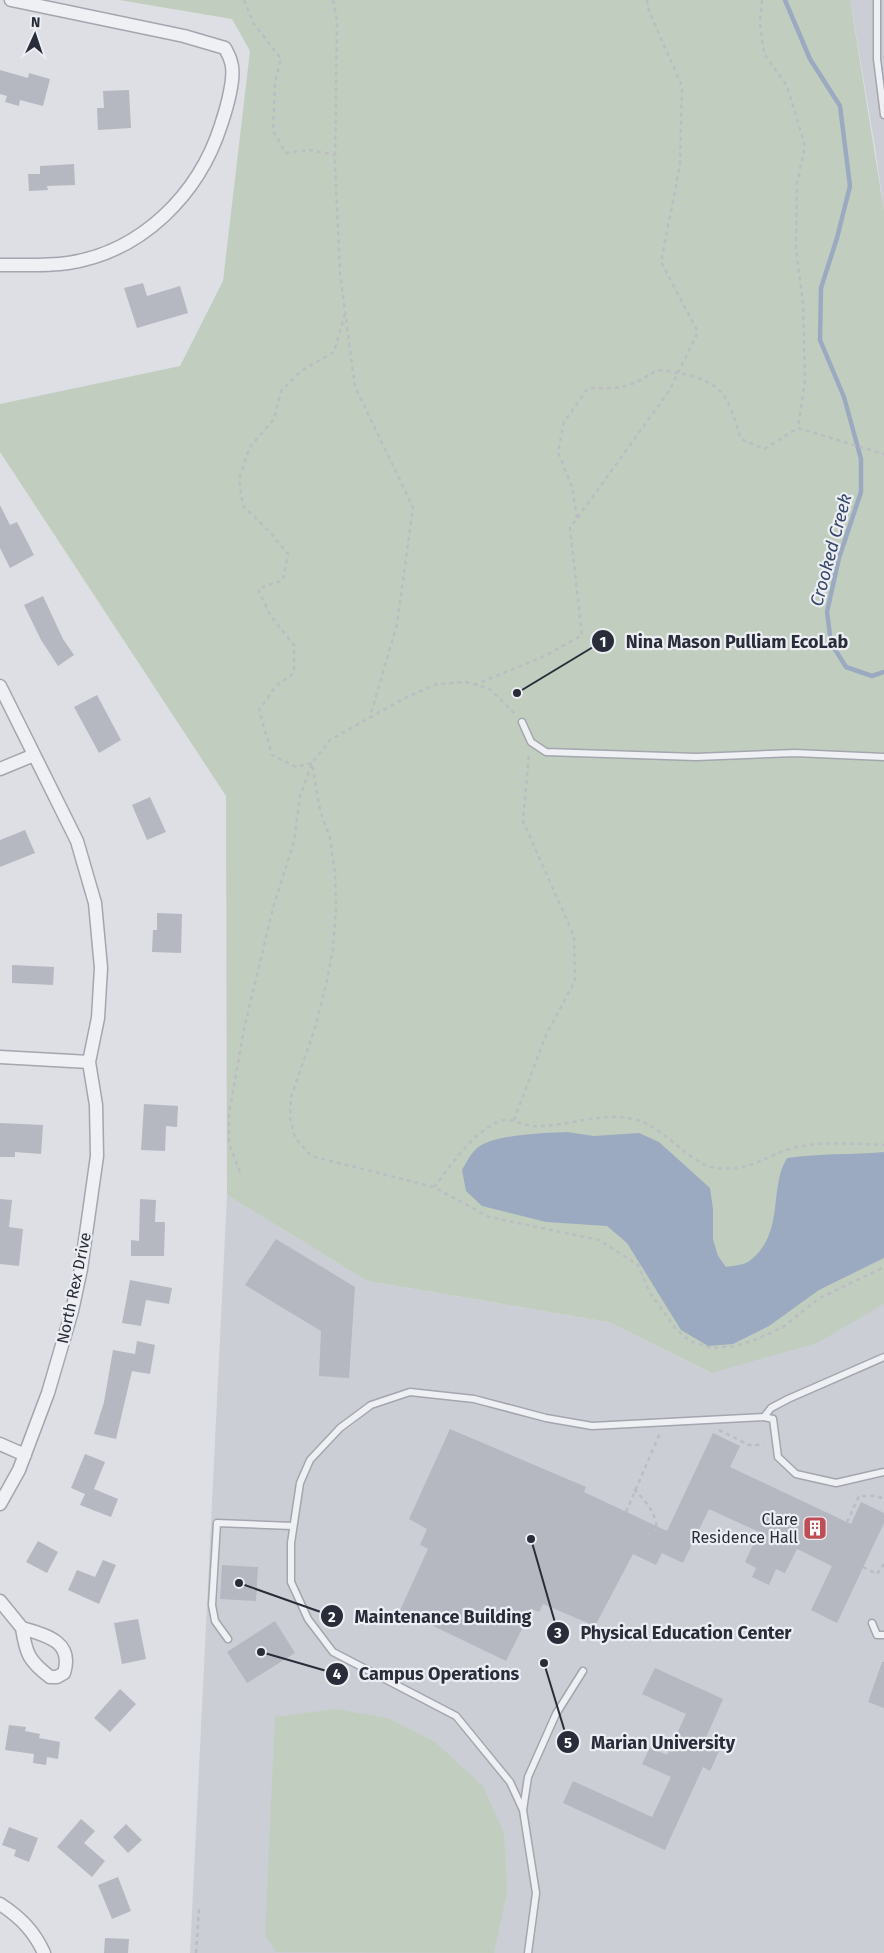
<svg xmlns="http://www.w3.org/2000/svg" width="884" height="1953" font-family="'Fira Sans',sans-serif">
<rect width="100%" height="100%" fill="#dddfe5"/>
<!-- built -->
<path fill="#cbced5" d="M850 0H884V211L875 147Z
M227 1195 367 1281 608 1322 710 1373 884 1304V1953H190Z"/>
<!-- green -->
<path fill="#c1cebf" d="M119 0H850L884 211V1304L817 1343 711 1373 608 1322 367 1281 227 1195 226 796 0 452V404L180 366 223 281 250 51 232 19Z
M335 1709 388 1718 435 1742 483 1786 504 1833 507 1893 494 1953 276 1952 265 1935 275 1717Z"/>
<!-- water -->
<path fill="#9baac1" d="M567 1132 594 1136 639 1133 659 1142 710 1188 713 1209V1239L718 1256 726 1267C732 1266 743 1265 748 1262 786 1235 768 1188 787 1158 820 1153 851 1155 884 1152V1258L819 1290 769 1326 733 1344 708 1346 681 1330 627 1243 607 1226 546 1222 482 1206 466 1191 462 1170C466 1163 470 1155 475 1150 490 1134 545 1133 567 1132Z"/>
<g fill="none" stroke-linecap="round" stroke-linejoin="round">
<!-- stream -->
<path stroke="#9baac1" stroke-width="4.5" d="M785 0 810 59 840 106 850 186 837 238 821 288 820 340 844 397 861 459V492L839 558 827 612 831 643 846 667 872 676 884 672"/>
</g>
<!-- building -->
<path fill="#b5b8c1" d="M0 70 28 78 29 73 50 79 43 106 20 100 19 106 5 102 7 96 0 94Z
M129 90 131 128 98 130 97 108H104L103 91Z
M74 164 75 185 47 186 48 190 29 191 28 174H40V166Z
M143 283 147 296 180 286 188 313 137 328 124 288Z
M0 505 10 525 17 522 34 555 10 568 0 548Z
M43 596 63 639 74 655 58 666 41 640 24 605Z
M97 695 121 740 99 753 74 707Z
M150 797 166 832 147 840 132 805Z
M25 830 35 853 0 867V840Z
M157 913 182 914 181 953 152 952 153 930H157Z
M12 965 54 967 53 985 12 983Z
M144 1104 178 1106 177 1127 166 1126 165 1151 141 1150Z
M0 1123 43 1125 41 1154 15 1152V1157H0Z
M0 1199 12 1200 9 1227 23 1229 19 1266 0 1264Z
M140 1199 156 1200 155 1222H165L164 1256H131V1240L139 1241Z
M276 1239 355 1287 349 1378 319 1376 321 1331 245 1285Z
M130 1280 172 1288 169 1304 146 1300 141 1326 122 1323Z
M137 1341 155 1345 150 1374 132 1371 116 1439 94 1434 104 1402 113 1350 135 1354Z
M450 1429 586 1487 584 1492 667 1531 713 1433 740 1446 730 1467 851 1524 861 1502 884 1513V1523L837 1623 811 1610 832 1566 797 1549 785 1573 776 1569 769 1585 752 1577 756 1568 745 1562 759 1532 709 1509 683 1563 662 1553 656 1565 633 1554 595 1626 543 1604 539 1612 532 1609 506 1661 400 1610 428 1549 420 1545 427 1529 409 1519Z
M85 1454 105 1462 94 1489 118 1499 111 1517 80 1505 85 1494 71 1488Z
M38 1541 58 1552 47 1573 26 1562Z
M103 1560 116 1565 99 1604 68 1590 77 1570 95 1577Z
M222 1565 258 1567 256 1601 220 1599Z
M138 1619 146 1659 122 1664 114 1623Z
M275 1621 295 1653 247 1683 227 1652Z
M882 1662H884V1708L868 1702Z
M655 1668 723 1699 705 1740 721 1747 710 1771 703 1767 665 1850 563 1803 573 1781 652 1817 671 1777 642 1764 650 1747 667 1755 686 1714 642 1694Z
M120 1689 136 1704 110 1732 94 1718Z
M9 1725 26 1727 25 1731 40 1734 39 1738 60 1742 58 1759 47 1757 46 1765 33 1763 34 1754 5 1750Z
M81 1819 95 1831 84 1843 105 1861 92 1877 57 1847Z
M126 1824 142 1840 128 1853 113 1837Z
M9 1827 38 1838 29 1862 14 1856 16 1850 2 1845Z
M118 1877 131 1911 112 1919 98 1885Z
M105 1938 129 1939 128 1953H104Z"/>
<g fill="none" stroke-linecap="round" stroke-linejoin="round">
<!-- service casing -->
<g stroke="#a3a6ae" stroke-width="9">
<path id="service" d="M877 0V59L884 115
M522 722 531 742 546 752 696 757 795 753 884 757
M764 1417 771 1408 788 1399 884 1357
M872 1623 877 1635H884
M228 1639 215 1621 212 1605 217 1523 293 1526
M523 1810 510 1782 456 1716 333 1652 308 1619 291 1582V1543L300 1483 310 1460 340 1428 371 1405 410 1392 474 1399 546 1418 592 1426 764 1417 773 1419 778 1457 796 1474 836 1483 884 1472
M528 1953 536 1893 523 1810 528 1777 556 1714 583 1671"/>
</g>
<!-- minor casing -->
<g stroke="#a3a6ae" stroke-width="15">
<path id="minor" d="M0 265C23 265 46 266 68 263 142 252 199 194 221 125 226 110 236 76 231 62 230 57 227 52 225 48L184 36 11 0
M0 686 77 841 95 903 101 968 98 1018 89 1062 96 1105 97 1156 81 1269 72 1311 48 1393 19 1470 0 1504
M0 769 34 755
M0 1057 89 1062
M0 1444 25 1455
M0 1601 22 1628
M22 1628C45 1635 74 1641 64 1673L57 1677H50C29 1661 26 1654 22 1628Z
M0 1904C20 1917 34 1931 44 1953"/>
</g>
<!-- path -->
<path stroke="#bbbdc3" stroke-width="2.5" stroke-dasharray="4 4" stroke-linecap="butt" d="M244 0 254 24 281 59 275 82 273 131 286 153 310 150 335 155
M333 0 337 20 335 165 340 273 355 387 413 507 397 624 370 717
M762 0 760 22 764 54 787 86 805 146 797 183 796 250 803 303 805 381 798 428
M345 314 334 352 301 371 281 391 274 419 250 447 239 479 243 506 270 532 288 554 283 580 258 589 270 615 294 645V673L276 686 259 710 272 755 296 767 312 763 320 810 330 838 335 873 336 907 333 949 326 985 315 1028 291 1097 290 1118 295 1138 311 1156 434 1187 489 1217 599 1240 638 1265 650 1293 676 1329 690 1341 711 1348 735 1346 757 1339 783 1327 818 1299 884 1267
M577 518 572 487 558 452 564 422 588 388C620 389 630 388 657 370 677 372 704 376 719 390 731 401 736 425 741 439L764 449 798 428 884 454
M474 685 545 656 582 635 570 528 669 391 698 332 661 262 680 165 682 86 649 11 647 0
M514 1120 546 1035 575 981 574 936 523 821 529 754
M240 1172 229 1143V1114L244 1029 273 908 294 841 300 797 312 763 330 740 403 699 437 684 466 682 490 689 515 714
M434 1187C452 1164 471 1134 498 1122 511 1116 522 1126 535 1126 568 1127 607 1109 640 1121 667 1130 690 1165 717 1168 752 1172 767 1154 797 1147 825 1141 855 1144 884 1145
M719 1430 749 1445H764
M634 1489C646 1502 655 1511 657 1529L647 1535
M626 1512 660 1433
M847 1522 859 1496H877L884 1499
M863 1567 877 1574 884 1564
M196 1953 199 1909"/>
<!-- service -->
<use href="#service" stroke="#eff0f4" stroke-width="6"/>
<!-- minor -->
<use href="#minor" stroke="#eff0f4" stroke-width="12"/>
</g>
<!-- icons -->
<defs>
<g id="building-square" transform="scale(1.25)"><rect x="-9" y="-9" width="18" height="18" rx="4" fill="#bd4e55" stroke="#eceef3"/><path d="M-4-6H4V6H1V3H-1V6H-4ZM-2.5-4.3h1.7v1.8h-1.7ZM.8-4.3h1.7v1.8H.8ZM-2.5-1h1.7V.8h-1.7ZM.8-1h1.7V.8H.8Z" fill="#fff"/></g>
</defs>
<g fill-rule="evenodd">
<use href="#building-square" x="815" y="1528"/>
</g>
<g text-anchor="middle" dominant-baseline="central" stroke-width="4.5" stroke-linejoin="round" paint-order="stroke">
<!-- street labels -->
<g font-size="16" fill="#282d39" stroke="#eceef3">
<text transform="translate(74 1288) rotate(-78)">North Rex Drive</text>
</g>
<!-- poi labels -->
<g font-size="16" fill="#282d39" stroke="#eceef3" text-anchor="end">
<text x="798" y="1519">Clare<tspan x="798" dy="18">Residence Hall</tspan></text>
</g>
<!-- water labels -->
<g font-size="18" font-style="italic" fill="#374968" stroke="#eceef3">
<text transform="translate(831 550) rotate(-75)">Crooked Creek</text>
</g>
</g>
<!-- callouts -->
<path fill="none" stroke="#282d39" stroke-width="2" d="M517 693L603 641M239 1583L332 1616M531 1539L558 1633M261 1652L337 1674M544 1663L568 1742"/>
<g fill="#282d39" stroke="#eceef3" stroke-width="2">
<circle cx="517" cy="693" r="5"/>
<circle cx="239" cy="1583" r="5"/>
<circle cx="531" cy="1539" r="5"/>
<circle cx="261" cy="1652" r="5"/>
<circle cx="544" cy="1663" r="5"/>
<circle cx="603" cy="641" r="12"/>
<circle cx="332" cy="1616" r="12"/>
<circle cx="558" cy="1633" r="12"/>
<circle cx="337" cy="1674" r="12"/>
<circle cx="568" cy="1742" r="12"/>
</g>
<g font-size="15" text-anchor="middle" font-weight="bold" fill="#fff">
<text x="603" y="647">1</text>
<text x="332" y="1622">2</text>
<text x="558" y="1638">3</text>
<text x="337" y="1679">4</text>
<text x="568" y="1748">5</text>
</g>
<g font-size="18" text-anchor="middle" font-weight="bold" fill="#282d39" stroke="#eceef3" stroke-width="4.5" stroke-linejoin="round" paint-order="stroke">
<text x="737" y="648">Nina Mason Pulliam EcoLab</text>
<text x="443" y="1623">Maintenance Building</text>
<text x="686" y="1639">Physical Education Center</text>
<text x="439" y="1680">Campus Operations</text>
<text x="663" y="1749">Marian University</text>
</g>
<!-- north arrow -->
<g transform="translate(35 35) rotate(3)" stroke="#eceef3" stroke-width="4" paint-order="stroke">
<path d="M0-4L9 19L0 12L-9 19Z" fill="#282d39"/>
<text y="-8" font-size="14" font-weight="bold" text-anchor="middle" fill="#282d39">N</text>
</g>
</svg>
